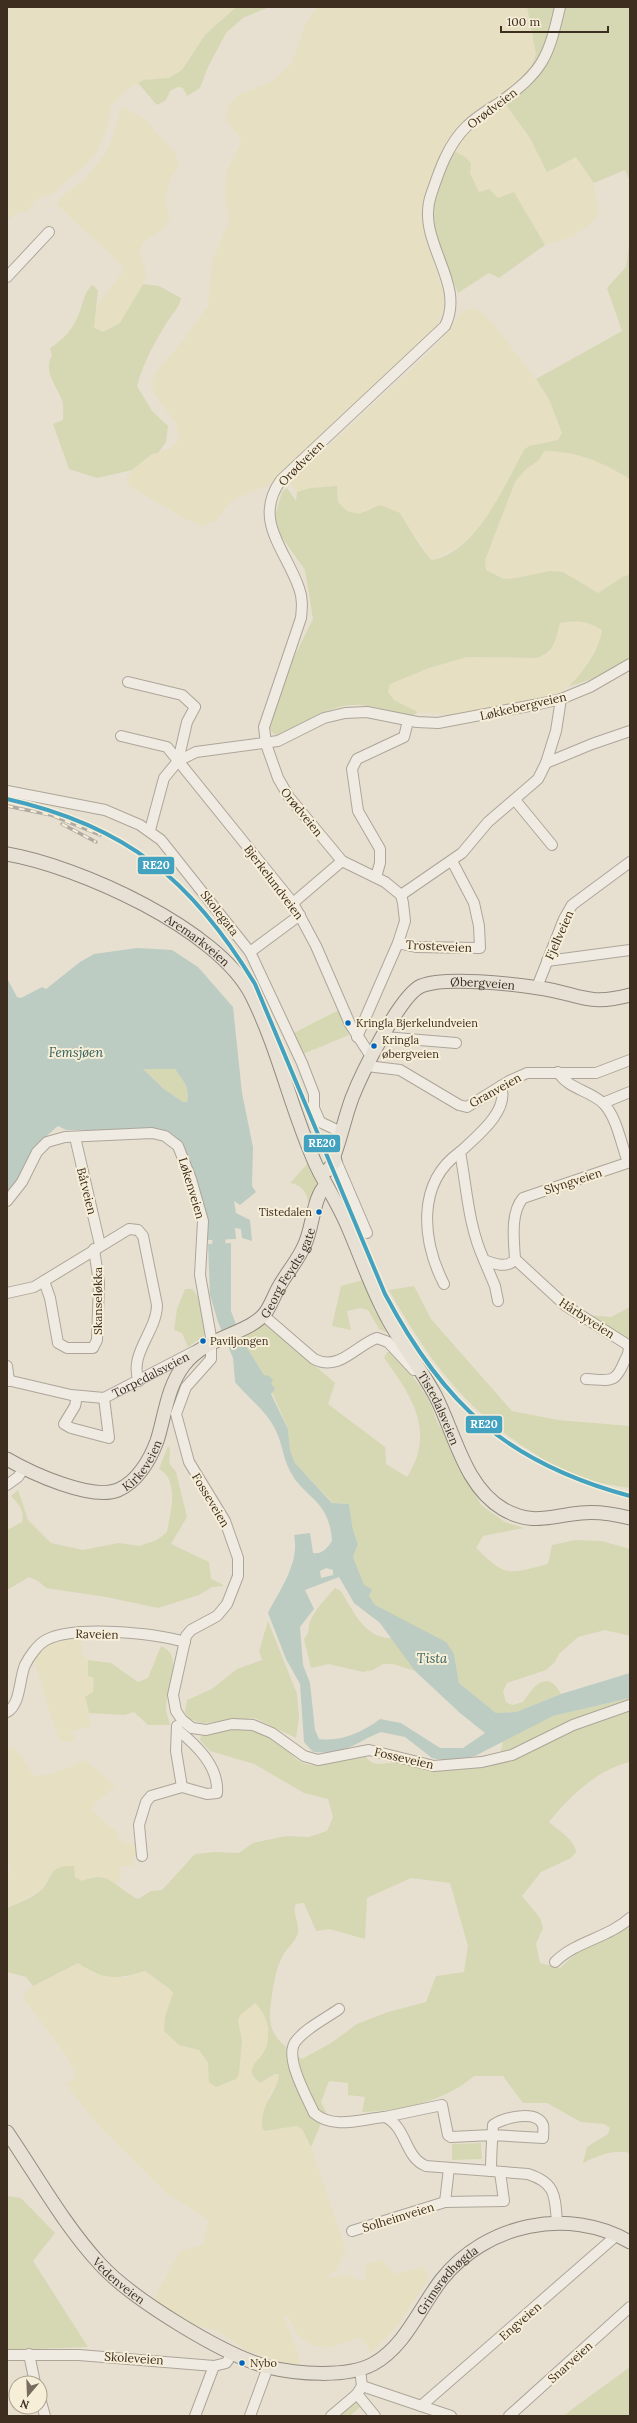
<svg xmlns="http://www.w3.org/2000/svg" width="637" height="2423" font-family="Lora,serif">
<rect width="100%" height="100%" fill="#e7e0d1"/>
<!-- farmland -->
<path fill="#e6dfc2" d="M7 7H236L205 35 182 70 169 78 143 80 122 94 111 106 109 123 97 152 83 167 53 193 35 200 28 211 16 213 7 221Z
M317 7H527L536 54 531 67 506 92 456 130 450 137 425 195 424 233 444 294V307L437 325 405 359 269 485 237 498 228 504 217 520 202 526 187 520 129 486 127 480 132 470 152 454 170 449 179 440 176 423 155 395 151 383 158 370 184 339 208 306 212 261 229 222 225 197 226 173 241 143V139L226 120 227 107 238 95 271 82 288 67 292 62 305 25Z
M506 105 530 138 547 171 576 157 594 183 599 212 591 224 574 236 545 245 514 192 498 198 479 192 470 173 454 151 462 138 471 129Z
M122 106 148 121 156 133 175 152 179 165 170 181 166 199 170 218 165 227 143 243 140 251 147 276 120 323 103 332 94 328V317L98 303 123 272 122 265 56 204 65 194 84 180 100 160 109 147Z
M472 308 478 309 494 325 536 379 549 399 562 433 558 440 529 446 524 450 496 503 470 538 459 547 432 560 427 557 422 544 409 529 400 513 369 508 359 515 347 511 338 502 339 491 311 488 297 492 292 487 291 481 436 346 463 311Z
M544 451H562L601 462 630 479V575L624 576 598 593 563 572 550 571 516 578 504 579 486 570 485 560 515 482 526 469 538 461Z
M579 621 593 624 602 630 601 639 580 674 561 692 527 701 449 715 418 712 394 700 388 692 390 684 429 668 467 657 536 658 546 655 551 650 560 623Z
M81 1636 82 1654 88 1660V1676L95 1677 93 1692 85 1697 91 1726 70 1731 75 1737 71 1742 61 1741 56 1732 33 1658 49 1641Z
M12 1747 17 1750 34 1776 54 1773 85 1760 115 1786 94 1805 93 1811 119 1834V1839L125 1843H135L138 1856 133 1858V1866H121L119 1884 104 1878 90 1877 82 1881 75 1877 51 1872 42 1889 7 1908V1880L10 1871 7 1851V1748Z
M78 1962 95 1974 123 1978 145 1971 170 1989 173 1994 165 2017 179 2045 199 2050 208 2063 209 2082 242 2040 238 2021 240 2015 255 2003 263 2011 269 2037 263 2054 252 2071 260 2083 279 2073 278 2082 268 2097 265 2131 296 2126 302 2129 311 2147 346 2250 336 2270 326 2278 346 2275 361 2281 365 2280 366 2264 382 2260 395 2274 424 2267 429 2279 398 2325 371 2353 361 2337 328 2348 315 2346 297 2335 287 2315 284 2317 301 2361 300 2364 281 2362 246 2350 216 2330 198 2326 153 2301 180 2251 202 2245 209 2220 167 2194 95 2122 66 2084 74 2079 75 2072 65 2054 24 1999V1994L33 1986Z"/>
<!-- green -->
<path fill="#d6d7b3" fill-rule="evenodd" d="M236 7H269L243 18 226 33 208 67 200 88 187 96 183 88 178 87 170 91 166 100 157 105 138 83 143 80 169 78 182 70 205 35Z
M527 7H630V181L625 170 594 183 576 157 547 172 530 138 506 105V92L531 67 536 54Z
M454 151 465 157 471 163 470 173 479 192 489 189 498 198 514 192 545 245 499 278 489 273 458 293C451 273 440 255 435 236 427 208 441 175 454 151Z
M630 238V479C602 462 578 451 544 451L538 461 526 469 515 482 485 560 486 570 504 579 516 578 550 571 563 572 598 593 624 576 630 575V658L592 679 568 687C582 674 600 649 602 630 588 621 576 620 560 623 555 640 555 653 536 658L467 657 429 668 390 684 388 692 394 700 418 712 412 716C395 712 378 707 361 705 332 703 305 722 282 736 274 735 271 733 269 725L289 667 313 619 305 570 281 536 275 516 282 492 287 488 296 501 297 492 311 488 337 486 338 502 347 511 359 514 380 505 400 513C405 522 426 556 432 560 477 552 504 486 524 450L529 446 558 440 562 433 549 399 536 379 622 331 607 288 626 267Z
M143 284 159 286 181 298C179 308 173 313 167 322 155 342 143 363 137 386L152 411 168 426 166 442 158 453 152 454 132 470 97 478 69 469 53 424 63 420C63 414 64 406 62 400 56 385 43 371 52 355L50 348C63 340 72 330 78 316 84 303 82 296 92 285L98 290 94 328 103 332 120 323Z
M339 1010 349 1035 303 1054 292 1034Z
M143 1069H175C183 1081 190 1086 187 1102H183L164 1089Z
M308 1163 318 1180 309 1204C306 1192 303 1185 290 1183Z
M363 1280 375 1312 390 1334 379 1329 368 1310 361 1308 347 1311 351 1330 332 1326 341 1286Z
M414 1286 431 1319 512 1411 558 1420 630 1426V1488C607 1485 585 1480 563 1471 552 1467 542 1458 532 1452 465 1410 427 1358 389 1290Z
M185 1289H192C203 1299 206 1322 204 1336L188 1347 182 1333 174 1330 177 1309Z
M630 1307V1340L615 1334 587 1315 611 1317Z
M265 1323 335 1383 328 1404 385 1447 386 1464 407 1477C436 1432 412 1396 384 1358L387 1352H392C408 1371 429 1392 435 1417L481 1505 505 1522 524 1528 483 1536 476 1548C507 1578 508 1574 548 1564L552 1545 575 1540 602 1541 630 1549V1636L605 1630 578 1637 559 1654 555 1662 546 1670 507 1683 503 1692 506 1702 512 1705 523 1702C533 1686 548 1668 561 1694L516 1712 496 1713 459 1683 454 1654 375 1605 369 1596 372 1589 364 1586 353 1557 358 1544 353 1530 349 1504 333 1503 295 1463 290 1450 288 1428 264 1375 241 1338Z
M168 1446 170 1449 169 1463 176 1472 187 1517 171 1544 209 1562 211 1579 222 1584 223 1586 212 1587 199 1595 158 1608 106 1597 46 1588 38 1581 29 1577 7 1590V1530L22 1522C25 1511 18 1503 11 1496L18 1490 28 1520 51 1543 83 1550 119 1543 139 1546 157 1540 167 1532C170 1514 180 1480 159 1469Z
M335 1588 341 1591C354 1612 365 1639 392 1638L410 1659 415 1671 393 1664H383L373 1670 363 1672 329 1664 311 1668 304 1639C311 1632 307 1626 311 1619 318 1606 326 1598 335 1588Z
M268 1621 297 1694 299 1718 296 1738 255 1718 202 1723 189 1719 185 1712 187 1700 212 1689 237 1669 262 1660 259 1651Z
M161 1646C185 1656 167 1689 166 1707 166 1713 169 1720 170 1725H148L134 1712 125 1715 89 1713 85 1697 93 1692 94 1678 88 1676V1660L111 1663 138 1682 148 1678Z
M630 1698V1762C598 1769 569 1797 549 1822 558 1830 575 1840 576 1852L571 1858 541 1872 522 1896 540 1918 543 1928 536 1944 540 1963 560 1968 581 1949 619 1933 630 1924V2153C613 2149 598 2156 583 2163L587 2147 608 2134 610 2128 604 2124 581 2122 547 2103H523L503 2076H474C444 2102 400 2111 362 2112L365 2097 348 2095V2083L329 2081 321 2102 326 2112 311 2147 302 2129 296 2126 265 2131 262 2128C261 2100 277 2095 279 2074H275L260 2083C256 2079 251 2076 252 2070 253 2063 259 2060 262 2055 273 2039 269 2016 255 2003L240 2015 238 2021 242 2040 239 2074 236 2079 216 2087 209 2082 208 2063 199 2050 179 2045 164 2031 165 2017 173 1993 170 1989 145 1971C115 1980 104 1980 78 1963L33 1986 26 1977 7 1972V1908C18 1903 32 1898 41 1890 53 1879 47 1865 74 1866L75 1877 82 1881C109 1869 117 1889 138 1899L151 1891 162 1890 195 1854 216 1852 239 1853 253 1843 286 1836 309 1837 327 1831 333 1817 328 1799 304 1793 254 1764 210 1751 200 1740 201 1736C229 1728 255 1725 280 1743 289 1750 294 1761 306 1764 327 1770 345 1754 365 1756 374 1769 386 1762 399 1762 406 1762 413 1766 420 1767 448 1771 473 1771 499 1759L504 1737 553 1716ZM411 1878 450 1883 468 1946 464 1972 436 1976 426 2002 388 2012 357 2024 331 2043 302 2059C273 2038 266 2032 272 1995 274 1982 276 1969 282 1957 286 1949 293 1944 297 1936 302 1925 291 1915 296 1904L304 1903 316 1931 330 1929 365 1939 367 1898Z
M481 2143 482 2159 452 2160V2144Z
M7 2196 21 2198 55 2233 33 2261 88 2347 7 2350Z
M630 2367V2416H564L571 2410Z
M354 2400 360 2407 350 2416H342L339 2412Z"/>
<!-- water -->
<path fill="#bcccc2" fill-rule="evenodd" d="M137 948 172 950 198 967 233 1007 242 1093 253 1147 252 1186 256 1192 240 1205 234 1201 236 1213 250 1220 252 1241 242 1238 241 1229 235 1228 236 1239 208 1240 207 1217 185 1153 176 1137 164 1130H66L58 1126 35 1146 16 1182 7 1193V978L17 997 21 998 42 987 46 989 80 962 94 954ZM143 1069H175C183 1081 190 1086 187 1102H183L164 1089Z
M231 1243V1311L241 1338 264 1375 269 1376 273 1380 271 1383 275 1389 271 1394 288 1429 290 1450 295 1463 332 1503 349 1504 353 1530 358 1544 353 1557 364 1585 372 1589 369 1596 375 1605 446 1642 454 1654 459 1683 496 1713 516 1712 561 1694 630 1673V1698L553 1716 475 1756 446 1761 432 1758 405 1737 381 1732C351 1744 348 1755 313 1752L304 1742 300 1684 286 1659 268 1613C280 1589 300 1563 294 1535L310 1533 313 1553C322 1555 328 1547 332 1541 329 1497 303 1499 289 1469 283 1457 282 1443 276 1431 267 1411 249 1399 235 1382L233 1358 218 1322 210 1295 208 1244ZM326 1568 333 1570V1575L321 1578 320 1571ZM339 1577 354 1603 380 1623 415 1671 460 1713 485 1733 463 1748H440L401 1723 380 1719C363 1732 341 1742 319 1739L315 1730 310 1683 303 1665 300 1627 314 1609 305 1590Z"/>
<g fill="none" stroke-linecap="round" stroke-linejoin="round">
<!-- river -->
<path stroke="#bcccc2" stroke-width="13" d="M218 1262 219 1239"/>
<!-- minor casing -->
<g stroke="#ada599" stroke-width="12">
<g id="minor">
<path d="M7 277 49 232"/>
<path d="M128 682 182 695 195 707 187 722 178 761 164 778 150 830"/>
<path d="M121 736 167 747 293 903 316 946 350 1024 372 1058"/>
<path d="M178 761 196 752 278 741 324 718 345 713 367 712 417 722 438 723 539 704 561 699 590 687 630 664"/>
<path d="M546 763 592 744 630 731"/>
<path d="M7 791 105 810 140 825 161 840 250 952 302 1063 314 1094V1108L320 1122 341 1132"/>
<path d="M515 800 552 845"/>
<path d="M376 877 380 863V849L358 811 352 769 357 759 404 737 408 721"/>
<path d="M401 895 462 853 488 822 538 779 546 763 556 731 561 699"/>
<path d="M293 903 342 861"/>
<path d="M398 943 416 947 480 948 479 926 474 903 452 861"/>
<path d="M250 952 300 915"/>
<path d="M547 961 630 950"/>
<path d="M537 987 564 919 572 905 630 862"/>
<path d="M357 1037 398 943 405 921 403 903 401 895 385 882 342 861 289 797 278 778 266 744 264 727 301 618C302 608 303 598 299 588 286 550 252 520 281 480L445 326C467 282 415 241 431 195 439 171 448 144 467 126 476 117 488 110 499 103 543 71 548 59 560 7"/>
<path d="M384 1037 456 1043"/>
<path d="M367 1066 400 1070 459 1105 467 1107 509 1081 527 1073H596L630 1060"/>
<path d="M558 1072C568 1089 589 1090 603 1103 617 1117 621 1144 628 1162"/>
<path d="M501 1086C510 1111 476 1137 460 1152 467 1189 468 1225 484 1260 494 1264 508 1269 515 1259 514 1241 510 1213 523 1198L630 1162"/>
<path d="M603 1103 630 1092"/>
<path d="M75 1137 100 1245"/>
<path d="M334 1156 367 1233"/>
<path d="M7 1201 22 1182 37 1152 47 1142 65 1137 152 1133 165 1136 178 1146 191 1179 203 1221 200 1275 211 1337V1359L186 1387 176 1414 189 1462 225 1521 238 1558V1576L227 1604 217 1616 191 1630 186 1636 173 1695 176 1711 182 1720 192 1728 206 1730 232 1724 253 1725 272 1733 304 1756 318 1760 369 1750 434 1766 482 1762 512 1755 573 1725 630 1705"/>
<path d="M515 1259 566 1306 628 1345C630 1350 628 1355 625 1360 615 1385 610 1380 586 1379"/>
<path d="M484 1260 495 1286 498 1301"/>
<path d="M44 1281 50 1298 58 1343 67 1348H93L97 1340 99 1283 94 1249"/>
<path d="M444 1284C422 1241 416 1183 460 1152"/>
<path d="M7 1293 34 1287 129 1229 138 1230 143 1236 157 1305C157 1331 128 1355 139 1381"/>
<path d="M263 1315 314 1359C339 1372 355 1346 377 1338L388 1342 414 1370 419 1369"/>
<path d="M7 1366 9 1381"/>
<path id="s1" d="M7 1380 71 1395 104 1398 197 1350"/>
<path d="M77 1396 75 1406 64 1424 71 1428 109 1438 104 1398"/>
<path d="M7 1485 18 1477 24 1468"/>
<path d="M7 1712C21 1704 19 1679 25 1665 29 1657 38 1644 46 1640 75 1625 154 1633 185 1642"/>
<path d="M177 1726 176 1751 182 1787"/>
<path d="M142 1856 139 1825 146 1802 151 1796 182 1787 207 1794 217 1793C219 1766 196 1745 178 1730"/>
<path d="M555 1962C576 1941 608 1938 630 1918"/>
<path d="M339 2009C325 2019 306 2028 296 2041 283 2056 307 2097 314 2113 334 2130 361 2119 385 2117 407 2127 404 2157 426 2166L528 2174C556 2183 555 2196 557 2223"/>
<path d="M385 2117 442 2105 448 2135 451 2137 492 2135 543 2138C543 2134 544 2129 543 2125 536 2109 503 2118 493 2125 492 2140 491 2156 491 2171"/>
<path d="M445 2202 449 2168"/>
<path d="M352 2231 445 2202 504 2201 500 2172"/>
<path d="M29 2354 35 2383"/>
<path d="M7 2355H79L214 2366 226 2363 233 2353"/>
<path d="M360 2370 362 2386 451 2416"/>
<path d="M362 2386 357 2394 375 2416"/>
<path d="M40 2398 45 2416"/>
<path d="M421 2406 617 2235"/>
<path d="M195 2416 214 2366"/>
<path d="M250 2416 268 2367"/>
<path d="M331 2416 357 2394"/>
<path d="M509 2416 630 2307"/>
</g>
</g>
<!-- major casing -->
<g stroke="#928b80" stroke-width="15">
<g id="major">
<path id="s2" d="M7 854C78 866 219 929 252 996 279 1050 291 1110 316 1165 326 1186 339 1205 348 1227 361 1257 372 1290 388 1319 402 1345 421 1369 435 1395 455 1433 464 1486 503 1509 532 1526 550 1516 581 1513 598 1511 614 1514 630 1518"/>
<path id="s3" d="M320 1173 328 1170 335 1161 334 1156C341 1137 345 1117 352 1098 361 1075 400 995 421 986 445 976 512 984 539 988 578 993 586 1007 630 995"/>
<path id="s4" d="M7 1459C31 1473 92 1501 118 1490 137 1482 150 1460 157 1441 165 1416 167 1387 184 1365 207 1335 249 1335 266 1312 272 1303 275 1293 280 1285 288 1271 299 1259 305 1244 313 1227 313 1197 326 1185"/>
<path id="s5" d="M7 2132C37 2176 64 2225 100 2264 132 2299 223 2355 268 2367 296 2374 347 2378 373 2364 405 2347 420 2307 442 2279 486 2224 568 2206 630 2242"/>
</g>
</g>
<!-- minor -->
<use href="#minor" stroke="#efebe3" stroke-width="10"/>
<!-- major -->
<use href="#major" stroke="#e6e1d4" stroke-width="13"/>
<!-- rail casing -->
<g stroke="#afaaa2" stroke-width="3.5">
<path id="rail" d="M7 806 51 815 100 835
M62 824 96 842"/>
</g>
<!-- rail -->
<use href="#rail" stroke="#f7eed8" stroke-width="2" stroke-dasharray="6" stroke-linecap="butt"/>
<!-- rail-1 casing -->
<g stroke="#f7eed8" stroke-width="7">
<path id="rail-1" d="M7 799C127 826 192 880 255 984L385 1294C444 1405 507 1463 630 1496"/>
</g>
<!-- rail-1 -->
<use href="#rail-1" stroke="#42a2c0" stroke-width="4"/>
</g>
<!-- markers -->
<g fill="#0065bd" stroke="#f7eed8" stroke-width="1.5">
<circle cx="348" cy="1023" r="3.5"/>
<circle cx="374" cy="1046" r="3.5"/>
<circle cx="319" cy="1212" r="3.5"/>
<circle cx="203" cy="1341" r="3.5"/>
<circle cx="242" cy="2363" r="3.5"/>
</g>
<g text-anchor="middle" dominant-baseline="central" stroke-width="4" stroke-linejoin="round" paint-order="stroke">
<!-- bus labels -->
<g font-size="11" fill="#3d2e20" stroke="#f7eed8" text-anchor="start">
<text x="356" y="1023">Kringla Bjerkelundveien</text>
<text x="382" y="1040">Kringla<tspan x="382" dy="14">øbergveien</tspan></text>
<text x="312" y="1212" text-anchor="end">Tistedalen</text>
<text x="210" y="1341">Paviljongen</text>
<text x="250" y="2363">Nybo</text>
</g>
<!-- street labels -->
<g font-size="12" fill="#3d2e20" stroke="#f7eed8">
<text transform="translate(492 108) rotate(-37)">Orødveien</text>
<text transform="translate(301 463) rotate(-45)">Orødveien</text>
<text transform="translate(523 706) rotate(-13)">Løkkebergveien</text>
<text transform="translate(302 812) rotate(51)">Orødveien</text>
<text transform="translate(274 882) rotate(53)">Bjerkelundveien</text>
<text transform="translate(220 913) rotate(52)">Skolegata</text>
<text transform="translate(559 935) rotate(-66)">Fjellveien</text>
<text stroke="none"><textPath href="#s2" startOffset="211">Aremarkveien</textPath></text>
<text transform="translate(439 946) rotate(3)">Trosteveien</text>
<text stroke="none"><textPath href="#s3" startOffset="281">Øbergveien</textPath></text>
<text transform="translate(495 1090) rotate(-29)">Granveien</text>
<text transform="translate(573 1181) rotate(-18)">Slyngveien</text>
<text transform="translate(192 1188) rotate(73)">Løkenveien</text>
<text transform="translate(87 1191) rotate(76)">Båtveien</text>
<text stroke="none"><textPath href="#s4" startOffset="407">Georg Feydts gate</textPath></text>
<text transform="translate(97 1301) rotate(-90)">Skanseløkka</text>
<text transform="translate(587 1318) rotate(33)">Hårbyveien</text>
<text stroke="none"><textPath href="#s1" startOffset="151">Torpedalsveien</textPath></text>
<text stroke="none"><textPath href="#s2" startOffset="744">Tistedalsveien</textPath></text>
<text stroke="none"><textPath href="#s4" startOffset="153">Kirkeveien</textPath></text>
<text transform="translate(211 1500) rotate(59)">Fosseveien</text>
<text transform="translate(97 1634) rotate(1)">Raveien</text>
<text transform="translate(404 1758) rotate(13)">Fosseveien</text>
<text transform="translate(398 2217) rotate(-17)">Solheimveien</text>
<text stroke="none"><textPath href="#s5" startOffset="187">Vedenveien</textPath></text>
<text stroke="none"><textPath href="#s5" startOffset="580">Grimsrødhøgda</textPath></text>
<text transform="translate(520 2321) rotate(-41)">Engveien</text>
<text transform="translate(134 2358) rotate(4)">Skoleveien</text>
<text transform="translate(570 2362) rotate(-42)">Snarveien</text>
</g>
<!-- water labels -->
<g font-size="13" font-style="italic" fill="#2f5d5a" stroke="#f7eed8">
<text x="76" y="1052">Femsjøen</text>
<text x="432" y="1658">Tista</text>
</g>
</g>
<g stroke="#f7eed8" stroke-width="1.5">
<rect x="137" y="856" width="38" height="19" rx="4" fill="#42a2c0"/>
<rect x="303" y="1134" width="38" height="19" rx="4" fill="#42a2c0"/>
<rect x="465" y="1415" width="38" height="19" rx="4" fill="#42a2c0"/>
</g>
<g font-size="11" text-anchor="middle" font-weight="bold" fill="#fff">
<text x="156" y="869">RE20</text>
<text x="322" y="1147">RE20</text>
<text x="484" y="1428">RE20</text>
</g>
<!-- border -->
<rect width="637" height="2423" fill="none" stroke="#3d2e20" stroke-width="16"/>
<!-- north arrow -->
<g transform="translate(28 2395) rotate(199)"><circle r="19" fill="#f7eed8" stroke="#ada18e"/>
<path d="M0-3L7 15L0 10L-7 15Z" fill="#786c5e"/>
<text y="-6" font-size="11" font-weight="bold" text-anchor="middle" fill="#3d2e20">N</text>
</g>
<!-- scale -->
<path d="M501 26v6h107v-6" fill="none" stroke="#3d2e20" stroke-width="2"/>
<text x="507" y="26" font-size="12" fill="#3d2e20" stroke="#f7eed8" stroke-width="3" paint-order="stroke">100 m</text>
</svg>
